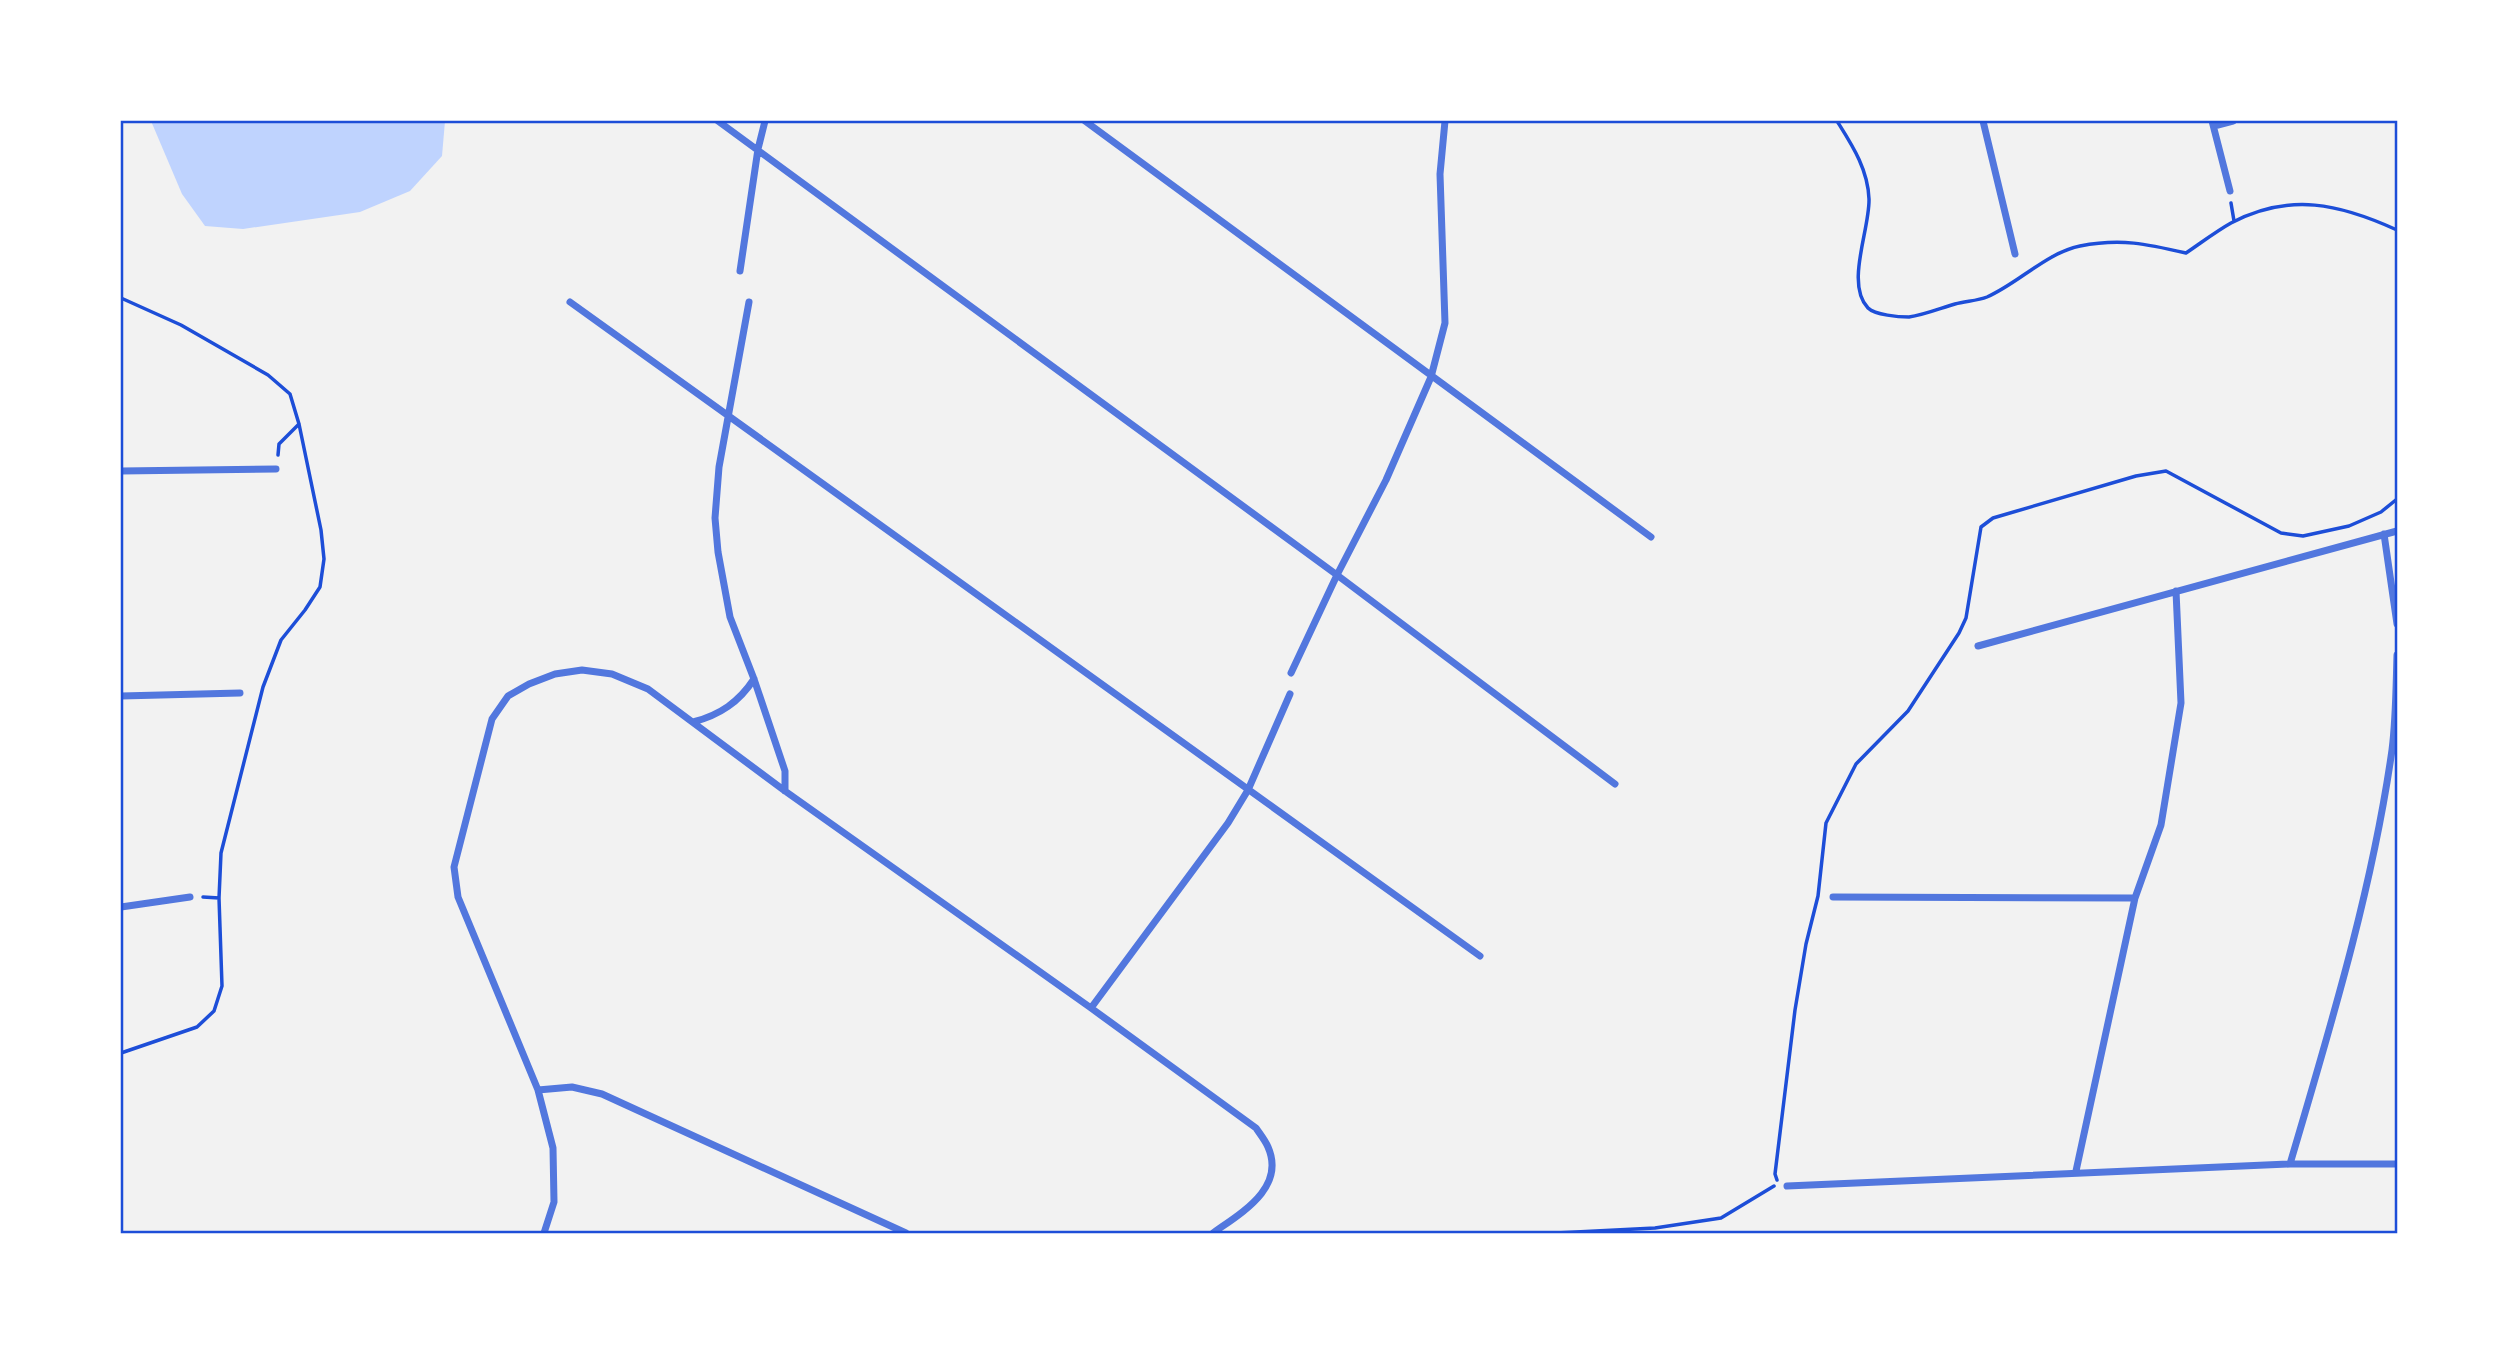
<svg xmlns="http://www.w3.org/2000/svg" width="2518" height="1354" font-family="Signika,sans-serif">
<rect width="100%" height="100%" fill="#f2f2f2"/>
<!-- water -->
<path fill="#bfd3fe" d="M151 121H445L442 156 410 191 360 212 243 229 205 226 182 194Z"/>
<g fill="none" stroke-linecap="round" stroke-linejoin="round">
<!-- path -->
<path stroke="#1d4ed8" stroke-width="3.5" d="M1837 121C1852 145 1868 169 1869 199 1870 229 1845 284 1868 308 1875 315 1899 317 1909 317 1924 315 1941 308 1955 304 1965 301 1977 301 1987 297 2019 283 2046 253 2080 246 2121 238 2147 244 2186 253 2201 243 2215 232 2231 223 2290 192 2340 204 2397 230
M2231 203 2234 221
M121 298 181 325 268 375 290 394 299 424 321 530 324 559 320 587 305 610 281 640 263 687 221 853 219 898 222 986 214 1011 197 1027 121 1053
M278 455 279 444 299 424
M203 897 219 898
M1777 1180 1775 1174 1795 1010 1806 944 1818 896 1826 823 1856 764 1908 711 1959 633 1966 618 1981 527 1993 518 2136 476 2166 471 2281 533 2303 536 2349 526 2381 512 2397 499
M1556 1233 1655 1228 1721 1218 1774 1186"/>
<!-- minor -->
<path stroke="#5277de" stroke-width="7" d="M718 121 1337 575 1615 784
M1085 121 1651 537
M1983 121 2015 254
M2212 121 2230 191
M2214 126 2233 121
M740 271 758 149 765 121
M570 302 1480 956
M749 302 719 467 715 518 718 552 730 617 754 679 785 771V791
M121 471 276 469
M2384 534 2397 624
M1978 646 2397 531
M1291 673 1337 575 1386 480 1431 377 1445 323 1440 174 1445 121
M121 696 240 693
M693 722C720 715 739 702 754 679
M1833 897 2135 898
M121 907 190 897
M1091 1008 1228 823 1248 790 1290 694
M538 1090 572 1087 602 1094 906 1233
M2290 1164C2330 1028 2372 891 2392 750 2396 719 2396 686 2397 655
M2076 1171 2135 898 2161 825 2181 703 2176 591
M1787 1186 2290 1164H2397
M544 1233 554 1202 553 1148 538 1090 458 897 454 867 492 719 508 696 529 684 555 674 582 670 612 674 648 689 785 791 1091 1008 1256 1128C1260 1134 1265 1140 1268 1147 1286 1188 1241 1213 1213 1233"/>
</g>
<!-- border -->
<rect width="2518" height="1354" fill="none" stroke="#ffffff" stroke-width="245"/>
<rect x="122" y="122" width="2274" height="1110" fill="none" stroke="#1d4ed8" stroke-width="2.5"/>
</svg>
